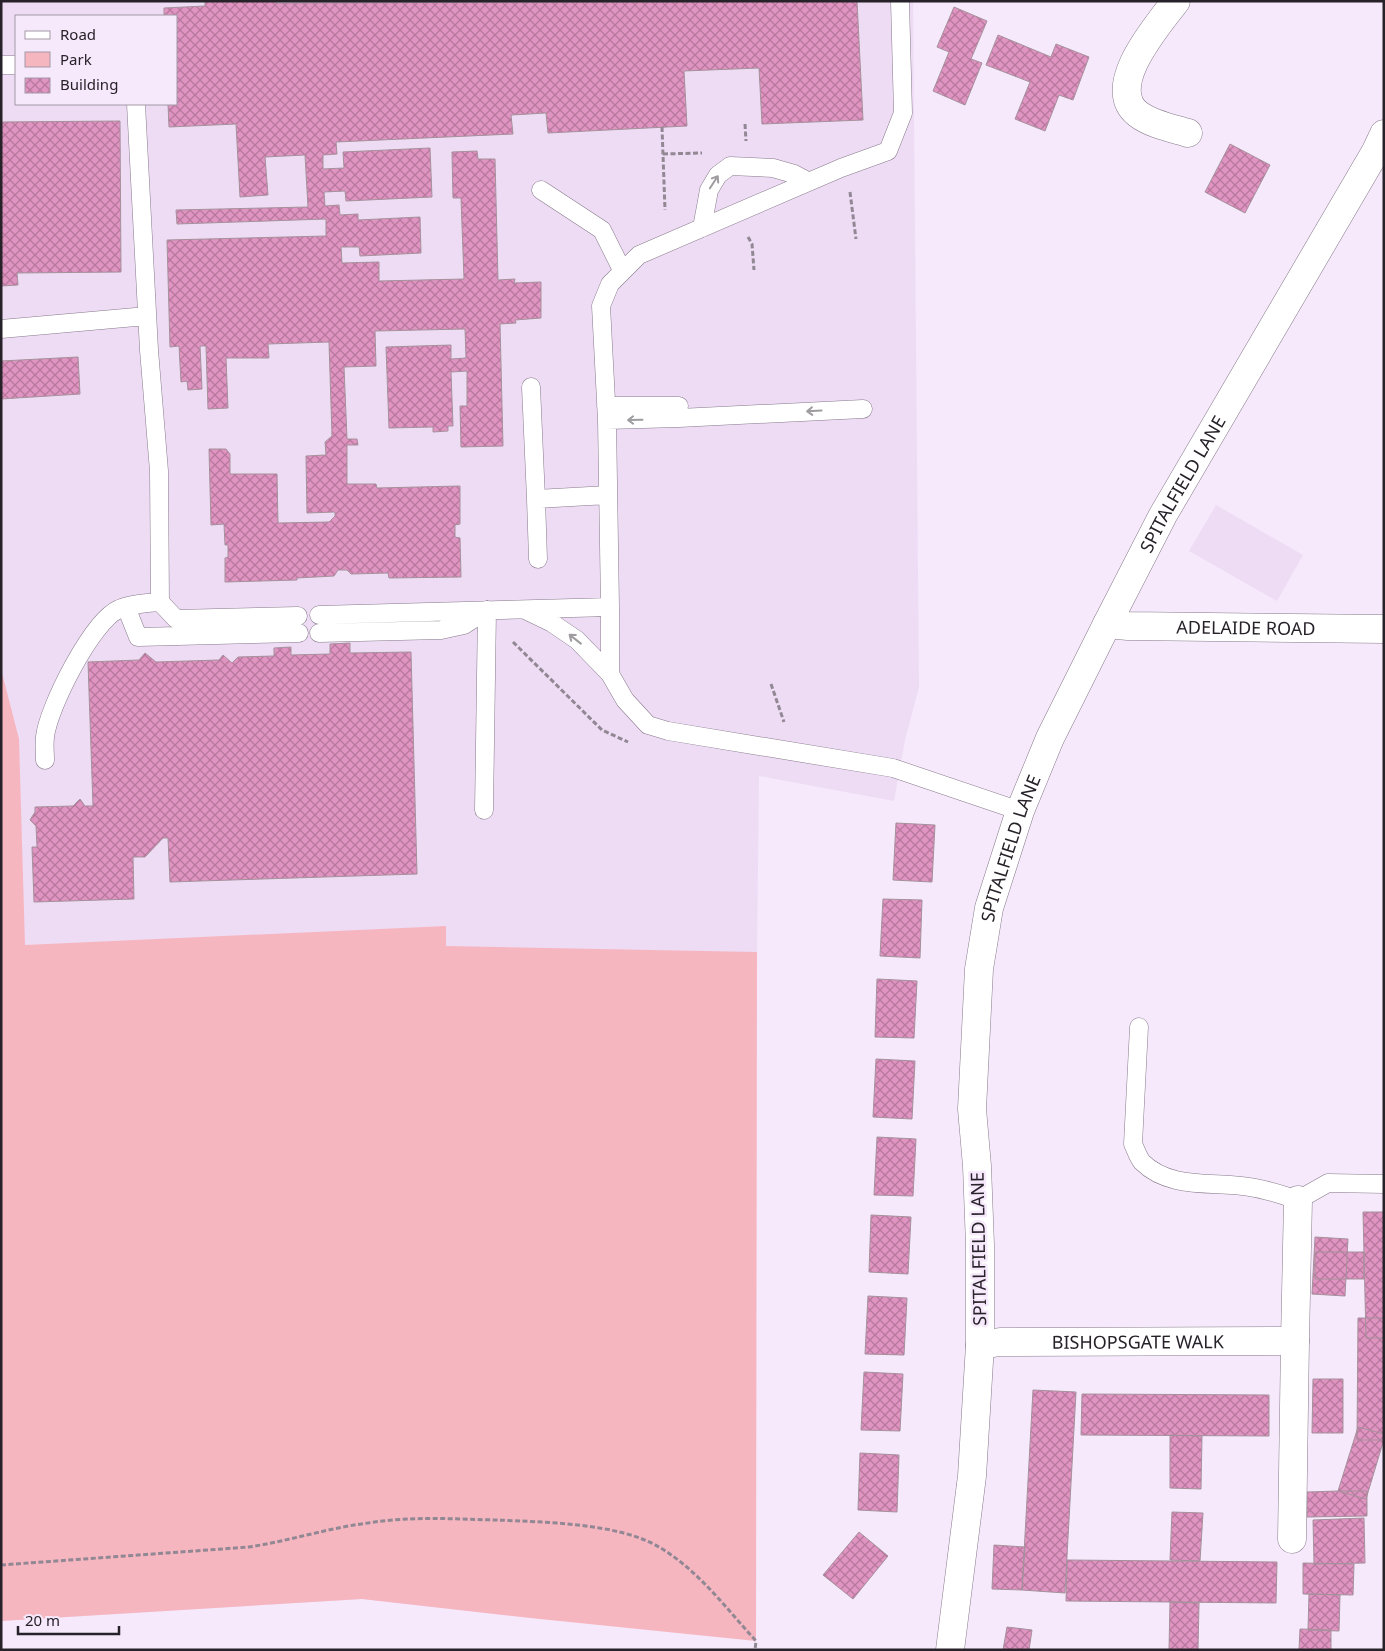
<svg xmlns="http://www.w3.org/2000/svg" width="1385" height="1651" font-family="'Noto Sans',sans-serif">
<defs>
<pattern id="building-cross-hatch" width="8" height="8" patternUnits="userSpaceOnUse" patternTransform="scale(1.25)"><rect width="8" height="8" fill="#e094c1"/><path d="M0 0l8 8M0 8l8-8" fill="none" stroke="#b6789d"/></pattern>
</defs>
<rect width="100%" height="100%" fill="#f6e9fb"/>
<!-- built -->
<path fill="#eedcf5" fill-rule="evenodd" d="M1 1H913L919 687 905 740 894 801 759 776 757 952 540 1619 362 1599 1 1621ZM16 16H176V104H16Z
M1216 505 1303 555 1277 601 1189 551Z"/>
<!-- park -->
<path fill="#f6b6c0" d="M1 669 19 739 25 945 446 926V946L757 952 756 1641 540 1619 362 1599 1 1621Z"/>
<!-- building -->
<path fill="url(#building-cross-hatch)" stroke="#a5919c" d="M205 1H276V3L857 1 863 120 762 124 759 68 684 71 687 126 548 133 546 113 511 115 513 134 336 142 337 154 323 155V169L344 168 343 152 430 148 432 197 346 201 345 191 324 192 325 206 339 205 340 215 358 214V220L420 217 421 253 360 256 359 247H341L342 263 379 262V281L464 279 461 198H453L452 152 477 151 478 159H495L498 280 515 279 514 283 541 282V318L515 320 516 323 500 324 503 446 461 447 460 406H467V371L451 372 453 426H448V431L433 432V427L389 428 386 347 451 345V359L466 358 465 329 375 331 376 366 344 367 347 439H357L358 445H347V484H376L377 488 460 486V524L455 525V537L460 538 461 577 389 578 388 573 351 574 347 570H338L334 576 297 578V580L225 582V558L228 557V545H225L224 524 211 525 209 449H226L230 454V474H277L278 523 329 522 335 516V512L307 513 306 456 326 455 325 442 332 436 329 342 268 344 269 358H226L228 408 208 409 206 346H200L202 389 188 390 187 381 181 382 179 346 170 347 167 240 326 236V219L177 224 176 210 308 207 305 155 265 157 268 195 240 197 236 124 169 127 168 104H176V16H164V8L205 6Z
M954 7 987 21 971 59 982 63 965 105 933 91 949 52 937 47Z
M998 35 1051 57 1056 44 1089 57 1073 100 1059 95 1045 131 1015 119 1030 82 986 65Z
M120 121 121 272 17 273 18 285 1 286V122Z
M1230 144 1270 165 1245 213 1205 192Z
M78 357 80 394 1 399V361Z
M350 643V653L411 652 417 874 170 882 168 838H163L145 857H133L134 899 34 902 32 847H37L36 826 30 820 35 812V807L73 806 80 799 85 806H93L88 662 139 660 145 653 156 662 219 660 223 655 232 663 238 657 274 656V648L291 647V655L330 654V644Z
M896 823 935 825 932 882 893 880Z
M883 899 922 900 920 958 880 956Z
M877 979 917 981 914 1038 875 1037Z
M876 1059 915 1061 912 1119 873 1117Z
M877 1137 916 1139 913 1196 874 1195Z
M1363 1212H1384V1338H1366Z
M871 1215 911 1217 908 1274 869 1272Z
M1315 1237 1348 1239 1345 1296 1312 1294Z
M1315 1252H1364V1279H1315Z
M868 1296 907 1298 904 1355 865 1354Z
M1358 1318H1384V1440H1357Z
M864 1372 903 1374 900 1431 861 1430Z
M1313 1379H1343V1433H1312Z
M1033 1390 1076 1392 1065 1593 1022 1590Z
M1082 1394 1269 1395V1436L1081 1435Z
M1358 1427 1384 1434V1439L1366 1499 1338 1491Z
M1170 1435 1202 1436 1201 1489 1170 1488Z
M860 1453 899 1455 897 1512 858 1510Z
M1338 1491H1367V1516L1307 1517V1492Z
M1172 1512 1203 1513 1200 1561 1170 1560Z
M1364 1518 1365 1563 1314 1564 1313 1520Z
M859 1532 888 1556 853 1599 823 1575Z
M994 1545 1025 1547 1022 1590 992 1589Z
M1067 1560 1277 1562 1276 1603 1066 1601Z
M1303 1563 1354 1564 1353 1595 1303 1594Z
M1309 1594 1340 1595 1339 1631 1308 1630Z
M1170 1602 1199 1603 1198 1650H1169Z
M1007 1627 1032 1630 1029 1650H1003Z
M1300 1629 1331 1630V1650H1299Z"/>
<g fill="none" stroke-linecap="round" stroke-linejoin="round">
<!-- lane casing -->
<g stroke="#867a8a" stroke-width="19">
<path id="lane" d="M900 1 903 113 888 151 841 168 639 255 610 284 601 306 607 420 610 607V674L625 700 648 725 668 731 893 768 1020 811
M1 65H16
M136 104 149 350 159 471 160 602 176 619 298 616
M541 190 602 230 622 270
M702 228 709 190 718 175 730 166 773 168 794 174 809 182
M1 329 147 316
M531 387 536 499
M606 406H679
M607 420 679 418 863 409
M538 559 536 499 608 495
M126 607 138 637 299 633
M525 610 552 623 577 640 610 674
M319 615 610 607
M319 633 441 630 464 625 487 610
M45 760C45 753 44 745 45 737 48 708 92 621 119 609 132 604 146 603 160 602
M484 810 487 610
M1139 1027 1133 1144C1136 1150 1138 1157 1142 1162 1170 1190 1214 1181 1249 1187 1266 1189 1282 1195 1298 1200L1328 1183 1384 1184"/>
</g>
<!-- street casing -->
<g stroke="#867a8a" stroke-width="29">
<g id="street">
<path d="M1176 1C1158 25 1103 87 1138 114 1151 124 1171 128 1188 133"/>
<path id="s1" d="M1107 624 1128 626 1384 629"/>
<path d="M1295 1341 1298 1200"/>
<path id="s2" d="M980 1345 1000 1342 1295 1341 1292 1539"/>
</g>
</g>
<!-- secondary casing -->
<g stroke="#867a8a" stroke-width="29">
<g id="secondary">
<path id="s3" d="M950 1650 972 1476 980 1345V1245L977 1166 972 1109 979 969 989 908 1020 811 1050 738 1107 624 1163 515 1376 151 1384 134"/>
</g>
</g>
<!-- path -->
<path stroke="#918894" stroke-width="3" stroke-dasharray="5 2.5" stroke-linecap="butt" d="M745 124 746 141
M662 127 665 210
M663 154 702 153
M850 192 856 239
M748 237 752 244 754 270
M513 642 602 730 628 742
M771 684 784 722
M1 1565 249 1547C289 1541 328 1528 368 1523 410 1516 453 1519 496 1520 543 1522 619 1523 659 1547 698 1570 726 1608 756 1641L755 1650"/>
<!-- lane -->
<use href="#lane" stroke="#fff" stroke-width="18"/>
<!-- street -->
<use href="#street" stroke="#fff" stroke-width="28"/>
<!-- secondary -->
<use href="#secondary" stroke="#fff" stroke-width="28"/>
</g>
<!-- one-way arrows -->
<defs><path id="oneway-shaft" d="M-6 0H5M1.5-3L5.5 0L1.5 3" fill="none" stroke-width="1.6" stroke-linecap="round" stroke-linejoin="round" transform="scale(1.25)"/></defs>
<g stroke="#9e9c9f">
<use href="#oneway-shaft" transform="translate(714 182) rotate(-57)"/>
<use href="#oneway-shaft" transform="translate(814 411) rotate(177)"/>
<use href="#oneway-shaft" transform="translate(635 420) rotate(179)"/>
<use href="#oneway-shaft" transform="translate(575 639) rotate(-142)"/>
</g>
<g text-anchor="middle" dominant-baseline="central" stroke-width="5" stroke-linejoin="round" paint-order="stroke">
<!-- street labels -->
<g font-size="18" fill="#272229" stroke="#f6e9fb">
<text stroke="none"><textPath href="#s3" startOffset="1212">SPITALFIELD LANE</textPath></text>
<text stroke="none"><textPath href="#s1" startOffset="139">ADELAIDE ROAD</textPath></text>
<text stroke="none"><textPath href="#s3" startOffset="808">SPITALFIELD LANE</textPath></text>
<text transform="translate(978 1249) rotate(-91)">SPITALFIELD LANE</text>
<text stroke="none"><textPath href="#s2" startOffset="158">BISHOPSGATE WALK</textPath></text>
</g>
</g>
<!-- border -->
<rect width="1385" height="1651" fill="none" stroke="#272229" stroke-width="5"/>
<!-- legend -->
<rect x="15" y="15" width="162" height="90" fill="#f6e9fb" stroke="#a399a7"/>
<rect x="25" y="31" width="25" height="8" fill="#ffffff" stroke="#a399a7"/>
<text x="60" y="40" font-size="15" fill="#272229">Road</text>
<rect x="25" y="52" width="25" height="15" fill="#f6b6c0" stroke="#a399a7"/>
<text x="60" y="65" font-size="15" fill="#272229">Park</text>
<rect x="25" y="78" width="25" height="15" fill="url(#building-cross-hatch)" stroke="#a399a7"/>
<text x="60" y="90" font-size="15" fill="#272229">Building</text>
<!-- scale -->
<path d="M18 1626v8h101v-8" fill="none" stroke="#272229" stroke-width="2.5"/>
<text x="25" y="1626" font-size="15" fill="#272229" stroke="#f6e9fb" stroke-width="4" paint-order="stroke">20 m</text>
</svg>
